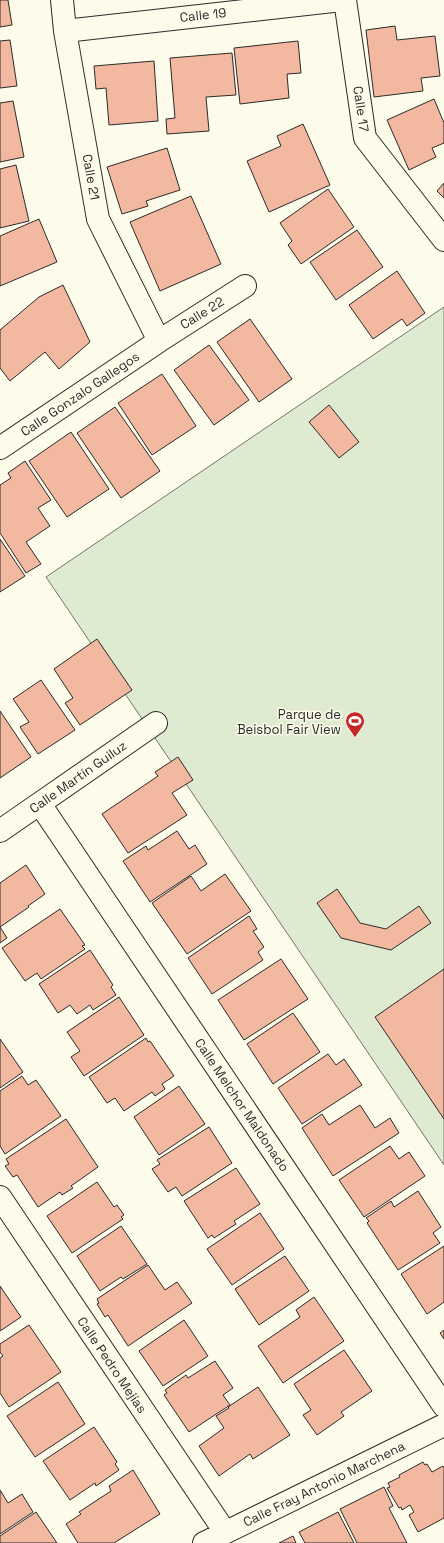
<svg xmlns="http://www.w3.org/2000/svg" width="444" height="1543" font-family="'Space Grotesk',sans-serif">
<rect width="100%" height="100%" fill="#fdfbea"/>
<!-- green -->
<path fill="#deebd1" stroke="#74746e" d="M444 307V1165L46 577Z"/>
<!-- building -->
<path fill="#f2b8a0" stroke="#2b2b2b" d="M0 0H8L12 25 0 27Z
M395 26 397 40 435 36 440 76 421 78 423 91 374 97 366 30Z
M10 40 17 86 0 88V41Z
M298 41 301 73 287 74 289 98 240 104 234 48Z
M232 53 236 95 206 97 209 131 167 134 166 119 175 118 170 58Z
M154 61 158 121 109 125 106 88 96 89 94 66Z
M434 99 444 123V143L432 148 436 157 409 170 387 120Z
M13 101 24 157 0 162V103Z
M303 124 330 185 269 212 247 161 281 146 277 136Z
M167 148 180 190 146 201 148 206 122 214 107 167Z
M16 165 29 221 0 228V169Z
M444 183V198L437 191Z
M328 189 354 227 301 264 288 245 292 241 280 223Z
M191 196 221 264 160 291 130 222Z
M39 219 57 262 0 286V236Z
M357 230 383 267 336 300 310 262Z
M397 271 425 313 407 326 402 319 373 339 349 305Z
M63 285 90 342 59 369 45 352 10 381 0 368V330L39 297Z
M250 319 292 379 259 402 217 342Z
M209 345 249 400 214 425 174 370Z
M162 374 196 426 152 455 118 403Z
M329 405 359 442 339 458 309 422Z
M115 407 160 471 121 498 77 433Z
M71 432 109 489 67 517 29 461Z
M25 461 51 500 38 508 50 526 26 542 41 564 26 573 0 533V485L11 478 8 473Z
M0 539 25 576 0 592Z
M97 639 132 690 80 725 65 703 73 698 54 669Z
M41 680 75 730 38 754 20 727 29 722 13 699Z
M0 711 31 757 0 778Z
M178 757 193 780 172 793 187 815 128 853 102 814 158 776 155 772Z
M177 831 189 849 195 845 207 864 150 902 123 861 146 846 148 850Z
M26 865 45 894 28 906 29 907 0 927 7 938 0 943V883Z
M225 874 251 911 187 954 152 903 191 876 201 891Z
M337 889 360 923 386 929 419 906 431 923 391 950 341 938 317 903Z
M60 909 85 945 82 946 85 949 41 979 37 973 25 981 2 948Z
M249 916 257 929 253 931 264 947 258 952 263 960 212 994 188 958Z
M90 950 113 985 111 987 116 995 93 1010 90 1005 77 1014 70 1005 58 1013 39 984Z
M281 959 308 999 244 1040 218 1000Z
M444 969V1119L375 1017Z
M119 997 144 1035 84 1076 71 1057 80 1051 67 1032Z
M293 1013 320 1052 273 1084 247 1044Z
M146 1038 148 1042 150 1041 174 1076 162 1084 165 1089 155 1096 152 1092 124 1111 115 1098 107 1103 89 1077Z
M0 1039 23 1072 0 1088Z
M328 1054 336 1065 344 1059 362 1085 302 1124 278 1088Z
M22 1076 28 1085 36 1080 61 1116 5 1154 0 1146V1091Z
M179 1086 205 1124 159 1155 134 1117Z
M360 1105 375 1128 390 1118 399 1133 333 1176 302 1128 322 1114 329 1125Z
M66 1119 98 1167 71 1186 73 1188 62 1195 60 1192 38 1207 17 1175 13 1177 5 1166 9 1164 6 1159Z
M209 1127 232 1163 182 1196 176 1187 168 1192 152 1169 160 1164 157 1160Z
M390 1146 399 1159 409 1152 425 1176 364 1217 339 1180Z
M236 1168 260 1204 234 1221 236 1224 214 1238 212 1235 208 1238 184 1201Z
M97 1182 114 1207 117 1205 124 1215 121 1217 123 1219 72 1253 47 1216Z
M418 1191 441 1227 433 1233 440 1243 398 1270 367 1223 369 1221 366 1218 391 1201 394 1207Z
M260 1213 284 1249 232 1285 207 1249Z
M121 1226 147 1264 123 1279 121 1277 100 1291 77 1256Z
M444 1246V1302L427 1314 401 1274Z
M285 1256 309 1291 259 1325 235 1289Z
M148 1265 165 1290 177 1282 192 1303 128 1346 108 1315 105 1317 97 1304 99 1303 97 1299Z
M0 1286 21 1317 0 1331Z
M314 1297 344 1341 283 1383 258 1346 300 1317 296 1310Z
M184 1320 208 1356 163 1386 139 1351Z
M29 1325 61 1372 9 1407 0 1393V1358L3 1356 0 1352V1344Z
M444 1330V1339L440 1333Z
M344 1350 372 1391 341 1412 344 1416 317 1435 303 1415 311 1410 294 1384Z
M215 1361 233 1388 223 1395 230 1405 189 1432 164 1395 167 1393 165 1390 186 1375 188 1378Z
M58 1382 85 1424 35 1457 7 1416Z
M258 1387 290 1435 253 1459 250 1454 219 1476 199 1446 224 1428 216 1416 229 1408 228 1407Z
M94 1427 117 1462 115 1464 119 1470 96 1486 95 1483 70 1500 43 1461Z
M423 1462 425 1465 427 1464 432 1472 443 1466 444 1468V1518L418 1532 409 1515 414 1512 410 1505 402 1510 401 1507 399 1508 387 1488 390 1487 388 1483 400 1477 399 1475Z
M133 1470 160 1514 114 1543H78L66 1524 81 1514 79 1512 111 1491 109 1486Z
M384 1487 393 1506 389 1508 407 1543H357L340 1509Z
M0 1490 8 1503 22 1494 33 1512 0 1534Z
M36 1512 57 1543H0V1536Z
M338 1512 354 1543H305L299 1532Z
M293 1536 296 1543H279Z"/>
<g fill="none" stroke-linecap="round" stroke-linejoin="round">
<!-- street casing -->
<g stroke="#2b2b2b" stroke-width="24">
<path id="street" d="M62 0 65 31 98 219 159 341
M345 0 365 138 444 240
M65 31 342 0
M0 448 159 341 245 286
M40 804 444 1406
M0 831 156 723
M0 1197 225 1532
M204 1543 444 1425"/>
</g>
<!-- street -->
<use href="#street" stroke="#fdfbea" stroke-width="22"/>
</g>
<!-- icons -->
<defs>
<g id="stadium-pin" transform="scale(1)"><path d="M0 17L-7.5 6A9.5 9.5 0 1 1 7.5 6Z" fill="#c62828" stroke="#fdfbea"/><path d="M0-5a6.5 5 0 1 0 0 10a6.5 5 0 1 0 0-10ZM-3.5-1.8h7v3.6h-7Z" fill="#fff"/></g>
</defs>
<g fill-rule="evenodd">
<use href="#stadium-pin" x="355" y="721"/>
</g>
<g text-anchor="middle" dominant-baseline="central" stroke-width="3" stroke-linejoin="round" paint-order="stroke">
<!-- street labels -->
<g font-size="13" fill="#2b2b2b" stroke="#fdfbea">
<text transform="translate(203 15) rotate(-6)">Calle 19</text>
<text transform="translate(361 109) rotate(82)">Calle 17</text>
<text transform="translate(91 177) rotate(80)">Calle 21</text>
<text transform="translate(202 313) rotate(-32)">Calle 22</text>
<text transform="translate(80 394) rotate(-34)">Calle Gonzalo Gallegos</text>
<text transform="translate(78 777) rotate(-35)">Calle Martín Guiluz</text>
<text transform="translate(242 1105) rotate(56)">Calle Melchor Maldonado</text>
<text transform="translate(112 1365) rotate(56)">Calle Pedro Mejías</text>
<text transform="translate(324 1484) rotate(-26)">Calle Fray Antonio Marchena</text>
</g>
<!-- poi labels -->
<g font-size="13" fill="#2b2b2b" stroke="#fdfbea" text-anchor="end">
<text x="341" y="714">Parque de<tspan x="341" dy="15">Beisbol Fair View</tspan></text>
</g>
</g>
</svg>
